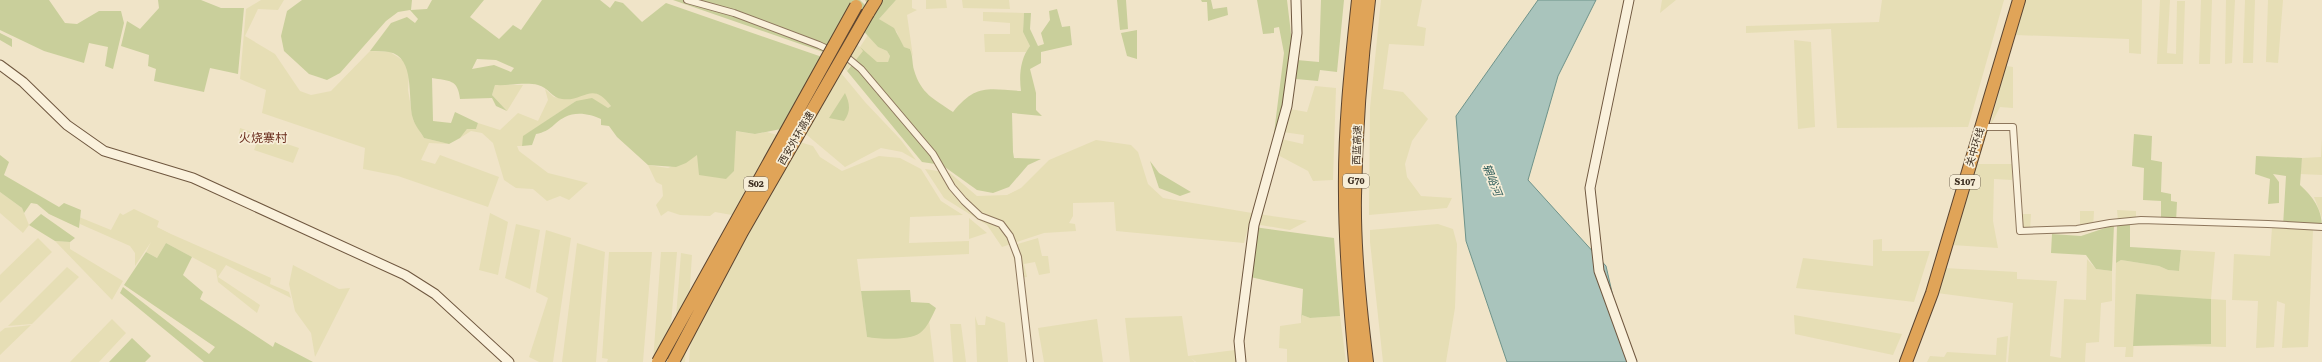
<svg xmlns="http://www.w3.org/2000/svg" width="2322" height="362" font-family="'Roboto Serif','Noto Sans SC',serif">
<rect width="100%" height="100%" fill="#f0e4c8"/>
<!-- farmland -->
<path fill="#e6deb5" d="M261 0H284L278 10 258 9 245 36 275 54 300 91 311 95 331 91 370 51 390 52 404 61 409 74 408 90 413 120 424 138 449 144 429 143 421 160 435 164 440 155 499 177 488 207 398 176 363 169 365 148 262 113 266 90 240 79 246 9Z
M896 0H912V8L917 10 907 15 913 57 910 49 904 47 899 39 897 32 879 19Z
M926 0H946L947 8 926 9Z
M962 0H1009L1010 9 963 8Z
M1381 0H1422L1417 26 1426 28 1424 46 1389 44 1383 89 1403 92 1428 119 1412 141 1405 164 1407 177 1421 196 1452 198 1447 208 1369 215 1370 108Z
M1662 0H1676L1660 13Z
M1882 0H2004L1968 127 1837 128 1831 29 1746 33V26L1879 22Z
M2026 0H2142L2141 54 2129 53V39L2015 35Z
M2160 0H2170L2167 53 2176 54 2177 1H2185L2183 64H2157Z
M2201 0H2212L2210 64H2199Z
M2226 0H2235L2232 63 2225 64Z
M2245 0H2255L2253 63H2243Z
M2268 0H2283L2278 63 2266 62Z
M983 12 1024 13 1023 32 1030 46 1026 52H985L984 34H1010V23L983 21Z
M842 34 860 47 868 35 878 47 887 51 890 56 888 62 851 63 847 71 838 61 826 53Z
M1794 40 1811 42 1815 127 1798 129Z
M825 58 832 62 865 102 901 140 916 160 902 152 881 148 845 167 795 125 811 95 823 83Z
M2006 66 2013 67V108L2000 107 1990 126Z
M495 85H523L507 111 492 95Z
M1315 86 1336 88 1333 180 1313 181 1308 171 1276 154 1281 139 1303 144 1304 135 1283 132 1290 109 1307 112Z
M545 89 554 97 568 99 587 93H596L605 97 611 106 608 108 576 101 524 136 522 146H517L519 151 548 173 588 183 569 200 560 196 547 201 533 189 516 188 504 180 493 143 482 133 471 131 460 138 467 129H476L478 123 500 130 518 113 538 121 548 100Z
M240 128 299 148 293 163 254 150 258 140 239 134Z
M735 131 755 134 767 132 813 146 820 157 842 171 879 156 900 158 921 169 941 201 963 215 910 217 909 243 969 241V254L857 259 867 337 915 335 924 329 929 320 934 362H689L695 289 732 215 715 212 710 216 680 215 668 211 661 216 656 205 663 196 662 185 656 182 648 165 668 168 698 154Z
M2322 138V175L2300 174 2302 158 2321 157Z
M1096 140 1131 145 1138 152 1148 184 1163 198 1252 213 1244 243 1116 231 1114 202 1073 203V216L1069 223 1075 224 1076 231 1044 233 1002 247 987 225 944 198 925 169 950 173 977 196 1007 195 1021 188 1049 160Z
M1976 164H2012V180L1994 179 1993 221 1998 248 1952 245Z
M0 192 22 208 29 225 23 233 0 213Z
M2314 197H2322V219L2321 215Z
M134 209 159 221 157 227 171 234 271 278 270 284 289 292 291 298 226 265 218 277 260 305 257 313 218 282 216 270 166 243 157 258 146 252 151 242 135 266V253L130 246 80 224 79 217 111 230 120 213 123 215Z
M2117 210 2136 211V221H2118Z
M2080 211H2094L2093 228 2080 231Z
M490 213 508 222 498 275 479 270Z
M1258 214 1307 221 1290 230 1255 224Z
M2018 214H2031L2030 230 2020 229Z
M969 218 987 233 969 239Z
M516 224 540 230 530 289 505 278Z
M1438 224 1453 229 1457 244 1455 308 1446 362H1383L1370 242V230Z
M2272 228 2313 230 2308 347 2282 348 2285 304 2277 301 2274 347 2256 348 2258 301 2232 300 2234 254 2270 256Z
M546 230 571 238 553 362H539L529 357 548 298 536 292Z
M38 238 52 252 0 303V275Z
M1038 238 1042 256H1048L1050 273 1039 275 1035 262 1024 264 1027 277 1018 278 1011 246Z
M1882 239V251H1930L1914 302 1796 288 1803 258 1873 266V240Z
M55 241 70 242V249L123 281 112 300Z
M577 243 605 252 596 362H562Z
M2181 250 2215 252 2211 299 2226 300V347L2142 345 2211 344V299L2136 295 2133 357H2125L2126 347H2114L2116 263 2121 260 2159 266 2168 270 2179 271Z
M609 252H652L643 362H607L608 359 602 358Z
M661 252H677L670 337 675 330 681 253 692 255 685 362H653Z
M2087 259 2096 269 2112 271V301L2101 303 2099 342 2086 343 2085 362H2008L2013 303 1937 293 1944 268 2017 272V279L2057 281 2050 356 2061 358 2064 299 2086 300Z
M293 265 339 289 350 288 315 357 311 333 295 311 289 284Z
M67 267 79 277 32 324 8 326Z
M1302 315 1310 318 1340 316 1346 362H1287V349L1279 348 1280 326 1301 323Z
M1794 315 1902 334 1893 355 1795 334Z
M975 316 978 325H985L986 316 1005 323 1008 362H977Z
M1182 316 1188 356 1235 350 1237 362H1196L1191 358 1195 362H1130L1125 318Z
M112 319 126 333 99 362H70Z
M1097 319 1103 362H1044L1038 328Z
M950 324H961L966 362H953Z
M31 325 0 355V332L5 328Z
M2008 336 2006 362H1927L1930 356 1944 357 1947 352 1996 355 1997 338Z"/>
<!-- green -->
<path fill="#c9cf9b" fill-rule="evenodd" d="M0 0H49L65 23 77 24 99 11H121L124 23 113 69 105 66 108 47 89 43 84 63 44 51 0 30Z
M158 0H201L221 8H244L238 74 210 68 204 92 154 81 156 69 148 66 149 55 121 46 127 21 140 29 159 8Z
M302 0H412L411 10 427 9 432 0H484L470 17 499 39 513 25 521 30 542 0H600L610 8 615 1 623 3 642 22 666 3 825 58 826 69 823 83 781 129 755 134 736 131 734 171 726 179 699 175 697 155 686 163 676 167 648 165 617 137 609 126 601 125V119C591 114 576 111 565 117 553 123 552 131 536 134L532 145 522 146 523 136 576 101 592 98 608 108 611 106C592 80 584 102 562 99 552 98 548 87 538 85 525 82 509 86 495 85L492 95 507 111 496 106 492 98 460 99C458 79 449 81 432 78L433 121 451 123 455 112 478 123 476 129H467L460 138 449 144 424 138C421 132 415 126 413 119 407 99 416 57 389 52 383 51 376 51 370 51L391 23 407 17 415 23 418 19 410 10 398 12 386 21 340 73 327 80 309 74 284 51 281 36 287 11ZM477 59 496 60 514 68 511 72 494 65 472 69Z
M673 0H860L871 11 865 0H896L879 19 894 28 904 47 910 49C913 56 912 63 914 70 921 94 934 99 953 112 976 84 987 89 1021 91 1019 76 1020 59 1030 46L1023 32 1024 13H1031L1030 29 1038 46 1044 44 1041 33 1050 20 1049 11 1057 9 1062 27 1070 26 1072 45 1041 52V63L1030 69 1036 93V110L1042 116 1012 113 1013 152 1014 158 1041 159 1028 165 1009 187 993 193 977 190 942 165 922 162 847 71 863 51 860 47 877 62H888L890 56 887 51 878 47 848 14 826 53Z
M1117 0H1126L1128 29 1120 30Z
M1201 0H1211L1213 9 1227 7 1228 15 1208 21 1207 2H1202Z
M1257 0H1287L1292 42 1287 95 1273 141 1284 53 1279 27 1274 28V33L1263 34Z
M1321 0H1344L1337 72 1320 70 1318 81 1296 79 1297 60 1319 62Z
M1137 30V59L1127 56 1121 33Z
M0 33 12 39V47L0 40Z
M845 93C850 104 851 111 844 121L829 118Z
M2134 134 2152 136 2151 160 2162 162 2161 192 2171 194V201L2177 202 2176 222 2161 221V201L2143 200 2144 168 2132 166Z
M0 155 9 162 4 175 59 207 64 203 81 210 79 228 49 214 37 204 31 203 24 213 22 208 0 192Z
M2256 156 2302 158 2300 185C2313 197 2322 209 2322 227L2283 226 2286 176 2273 174 2279 182V203L2268 204 2270 179 2255 174Z
M1150 161 1159 173 1191 192 1180 196 1159 188Z
M41 214 75 238 70 242 55 241 29 225Z
M2130 224V247L2181 250 2179 271 2168 270 2159 266 2121 260 2116 263 2117 225Z
M2114 225 2112 271 2096 269 2086 255 2051 253 2052 234 2081 236Z
M1254 227 1334 238 1340 316 1310 318 1302 315 1301 323 1303 289 1242 275Z
M166 243 192 257 183 275 203 292 200 299 273 347 275 342 313 362H204L120 293 123 287 209 354 215 347 124 285 146 252 157 258Z
M910 290 911 302 929 303 936 308C932 316 928 327 920 333 909 341 880 339 867 337L861 291Z
M2136 294 2211 299V344L2133 346Z
M132 338 151 356 145 362H109Z"/>
<!-- water -->
<path fill="#a9c4bc" stroke="#6f938a" d="M1538 0H1596L1558 76 1528 180 1606 266 1628 362H1507L1466 241 1456 116Z"/>
<g fill="none" stroke-linecap="round" stroke-linejoin="round">
<!-- street casing -->
<g stroke="#8d765c" stroke-width="8">
<path id="street" d="M687 0 734 13 819 45 849 59 861 69 933 154 952 187 964 201 980 216 1001 224 1010 236 1018 257 1030 362
M1981 127H2013L2020 231 2077 229 2110 223 2141 220 2268 224 2322 227"/>
</g>
<!-- secondary casing -->
<g stroke="#6f573f" stroke-width="11">
<path id="secondary" d="M1629 0 1590 188 1599 271 1632 362
M0 65 23 82 67 125 104 151 193 178 405 275 435 294 509 362
M1241 362 1239 341 1254 225 1287 106 1297 33 1296 0"/>
</g>
<!-- highway casing -->
<g stroke="#5b4430" stroke-width="14">
<path id="highway" d="M868 13 876 0
M1355 362C1350 307 1345 250 1345 195 1344 129 1351 65 1358 0
M1367 362C1360 307 1354 251 1355 196 1356 130 1361 65 1369 0
M1906 362 1932 293 2019 0"/>
</g>
<!-- street -->
<use href="#street" stroke="#faf1dc" stroke-width="6"/>
<!-- secondary -->
<use href="#secondary" stroke="#faf1dc" stroke-width="9"/>
<!-- highway -->
<use href="#highway" stroke="#e0a458" stroke-width="12"/>
<!-- highway-bridge casing -->
<g stroke="#5b4430" stroke-width="14" stroke-linecap="butt">
<path id="highway-bridge" d="M658 362 856 6
M673 362 742 232 868 13"/>
</g>
<!-- highway-bridge -->
<use href="#highway-bridge" stroke="#e0a458" stroke-width="12"/>
</g>
<g text-anchor="middle" dominant-baseline="central" stroke-width="3.5" stroke-linejoin="round" paint-order="stroke">
<!-- shield labels -->
<g fill="#f7eed8" stroke="#756857" stroke-width="1">
<rect x="1343" y="174" width="26" height="14" rx="3"/>
<rect x="1950" y="175" width="30" height="14" rx="3"/>
<rect x="744" y="177" width="24" height="14" rx="3"/>
</g>
<g font-size="9" font-weight="bold" fill="#3d2e20">
<text x="1356" y="181">G70</text>
<text x="1965" y="182">S107</text>
<text x="756" y="184">S02</text>
</g>
<!-- street labels -->
<g font-size="10" fill="#3d2e20" stroke="#f7eed8">
<text transform="translate(796 138) rotate(-60)">西安外环高速</text>
<text transform="translate(1357 145) rotate(-88)">西蓝高速</text>
<text transform="translate(1975 147) rotate(-73)">关中环线</text>
</g>
<!-- water labels -->
<g font-size="11" font-style="italic" fill="#2f5d5a" stroke="#f7eed8">
<text transform="translate(1492 180) rotate(68)">辋峪河</text>
</g>
<!-- quarter labels -->
<g font-size="12" fill="#6b2e1e" stroke="#f7eed8">
<text x="263" y="138">火烧寨村</text>
</g>
</g>
</svg>
